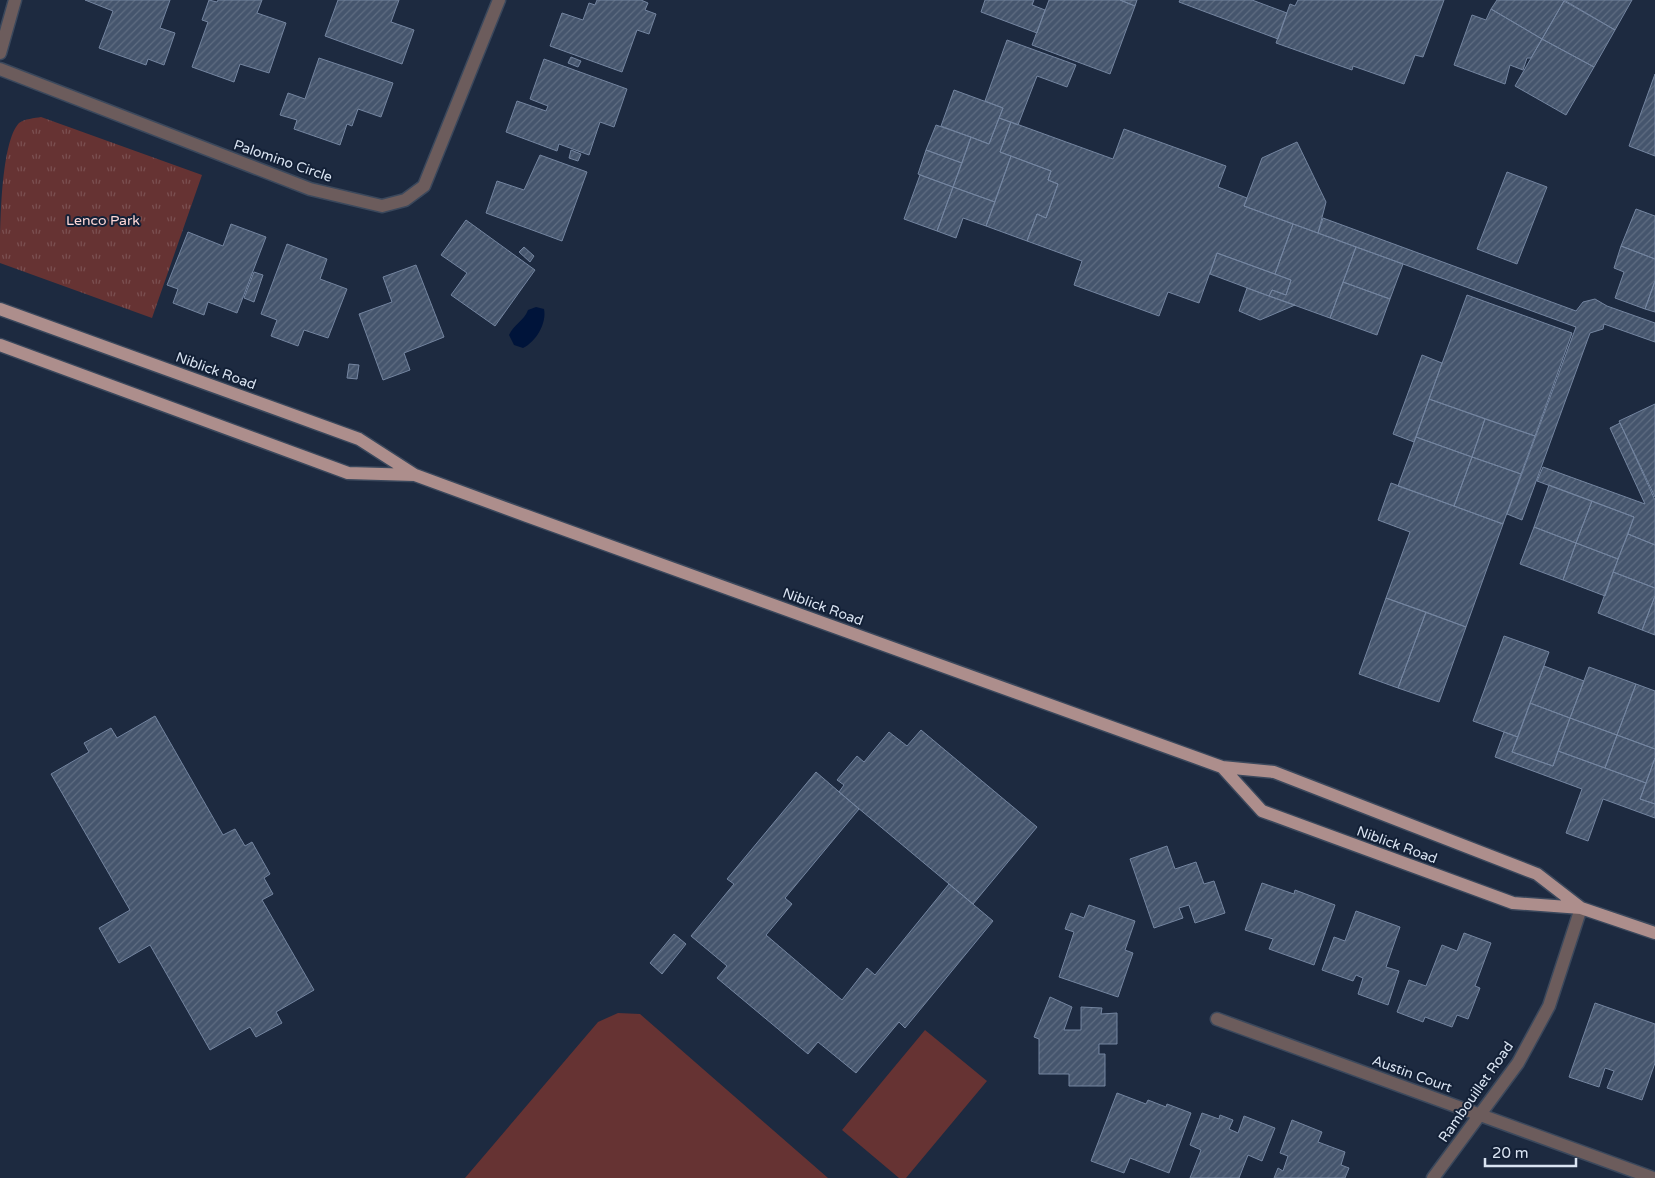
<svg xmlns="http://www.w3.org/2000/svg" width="1655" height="1178" font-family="'Varela Round',sans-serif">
<defs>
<pattern id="park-tufts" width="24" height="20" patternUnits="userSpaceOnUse" patternTransform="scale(1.25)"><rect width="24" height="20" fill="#633"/><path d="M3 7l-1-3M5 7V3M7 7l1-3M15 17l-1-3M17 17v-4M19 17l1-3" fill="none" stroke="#7b5051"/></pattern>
<pattern id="building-hatch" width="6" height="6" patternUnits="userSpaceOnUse" patternTransform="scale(1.25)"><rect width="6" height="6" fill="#45556d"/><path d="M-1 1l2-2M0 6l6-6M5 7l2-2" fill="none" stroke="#5f6d82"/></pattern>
</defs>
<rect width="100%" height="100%" fill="#1d2a40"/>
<!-- grass -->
<path fill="#633" d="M618 1013 640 1014 828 1178H465L598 1022Z
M925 1030 987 1081 906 1178H899L842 1130Z"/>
<!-- park -->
<path fill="url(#park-tufts)" d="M41 117 202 175 152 318 0 263C0 233 0 143 19 123 24 119 35 118 41 117Z"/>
<!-- water -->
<path fill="#00143a" d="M536 307 544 309C547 323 536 342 523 348L514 345 509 335C514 324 524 321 528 310Z"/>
<!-- building -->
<path fill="url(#building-hatch)" stroke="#7485a0" d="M85 0H170L160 28 175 33 164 65 148 59 146 65 99 48 113 11Z
M209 0 217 2 218 0H262L257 13 286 23 269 73 240 64 234 82 192 67 208 22 202 20Z
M338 0H399L391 22 414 30 402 64 325 36Z
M597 0H641L648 3 645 10 656 14 649 34 637 30 622 72 550 46 562 13 583 20 589 3 595 5Z
M985 0H1034L1032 5 1045 10 1037 33 981 12Z
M1049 0H1120L1135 6 1110 74 1032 45Z
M1120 0H1137L1135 6Z
M1180 0H1252L1287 13 1278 39 1179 2Z
M1298 0H1444L1423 57 1415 55 1404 84 1353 66 1352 70 1276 43 1290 4 1295 6Z
M1497 0H1562L1564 1 1542 39 1491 9Z
M1564 0H1632L1615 30Z
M1564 1 1615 30 1594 67 1542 39Z
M1491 9 1542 39 1531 58H1527L1523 70 1510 65 1505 84 1454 65 1472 15 1486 20Z
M1542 39 1594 67 1566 115 1515 86Z
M1007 40 1076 65 1067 87 1037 76 1018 125 999 118 1003 108 985 101Z
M571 57 581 61 578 67 568 63Z
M319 58 393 83 381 117 358 109 352 126 347 124 340 145 294 129 297 120 280 115 288 93 305 99Z
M544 59 627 89 614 127 600 122 589 155 559 144 557 151 506 132 517 101 546 111 548 106 530 99Z
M1655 74V156L1629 146Z
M954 90 1003 108 989 144 941 126Z
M999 118 1011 122 1000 152 1011 156 995 202 953 187 971 137 989 144Z
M1011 122 1113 159 1124 129 1226 166 1218 187 1247 198 1244 206 1293 224 1275 274 1217 253 1199 303 1168 292 1159 316 1074 285 1082 261 1027 241 1037 214 1046 218 1058 184 1048 180 1051 171 1000 152Z
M936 125 971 137 962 163 926 150Z
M1297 142 1326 202 1318 233 1244 206 1262 158Z
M571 150 581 154 578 161 569 158Z
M926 150 962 163 953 187 918 174Z
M540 155 587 172 562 241 486 213 497 181 524 190Z
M1011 156 1051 171 1048 180 1058 184 1046 218 1037 214 1027 241 986 226Z
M1507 172 1547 187 1517 264 1477 249Z
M920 175 953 187 937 231 904 219Z
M953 187 995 202 986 226 963 218 956 238 937 231Z
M1636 209 1655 216V259L1621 246Z
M1323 218 1576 311 1583 302 1595 299 1607 306 1655 323V342L1604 324 1603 329 1590 333 1522 520 1507 514 1576 327 1318 233Z
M466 220 535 270 495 326 451 295 467 273 441 255Z
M231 224 266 237 237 313 208 302 204 315 173 303 178 289 167 285 188 232 223 246Z
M1293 224 1356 247 1330 318 1269 296 1272 290 1286 295 1291 280 1275 274Z
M287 244 327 259 320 279 347 289 328 338 304 330 298 346 271 336 277 320 261 314Z
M1621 246 1655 259V281L1645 309 1615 298 1624 272 1614 268Z
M524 247 534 256 530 262 519 252Z
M1356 247 1403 264 1390 299 1343 282Z
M1217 253 1291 280 1286 295 1272 290 1269 296 1210 274Z
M416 265 444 337 404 353 410 370 383 380 359 314 392 302 383 277Z
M254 272 263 275 254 302 244 298Z
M1655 281V312L1645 309Z
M1343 282 1390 299 1377 335 1330 318Z
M1247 288 1269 296 1295 305 1260 320 1239 311Z
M1467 295 1572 333 1535 436 1429 399Z
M1422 355 1442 363 1414 442 1393 434Z
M349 364 359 365 357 379 347 378Z
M1429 399 1485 419 1472 457 1416 437Z
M1655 404V497L1619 421Z
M1485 419 1535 436 1521 474 1472 457Z
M1620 423 1655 500V545L1628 534 1634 517 1537 481 1543 467 1645 504 1610 428Z
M1416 437 1472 457 1454 506 1398 486Z
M1472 457 1521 474 1503 524 1454 506Z
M1391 483 1503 524 1466 627 1386 598 1410 532 1378 520Z
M1549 485 1592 501 1576 543 1534 527Z
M1592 501 1634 517 1618 559 1576 543Z
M1534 527 1576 543 1563 580 1520 564Z
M1628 534 1655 545V588L1613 572Z
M1576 543 1618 559 1605 596 1563 580Z
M1613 572 1655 588V596L1642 630 1598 613Z
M1655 596V635L1642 630Z
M1386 598 1426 612 1398 688 1359 674Z
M1426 612 1466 627 1439 702 1398 688Z
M1504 636 1549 652 1518 737 1473 721Z
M1544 666 1584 681 1570 718 1530 703Z
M1589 667 1636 684 1617 735 1570 718Z
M1636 684 1655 691V749L1617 735Z
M1530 703 1570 718 1553 766 1512 752Z
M155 716 223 835 235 829 245 846 252 842 270 874 264 878 273 894 262 900 314 990 276 1012 282 1023 256 1037 250 1027 210 1050 150 945 119 963 99 928 130 910 51 774 89 752 84 743 111 728 117 738Z
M1570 718 1617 735 1605 768 1558 751Z
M921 730 1037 827 973 904 839 792 844 785 837 780 857 756 864 762 889 732 907 746Z
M1504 732 1518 737 1512 752 1553 766 1558 751 1646 783 1640 799 1655 804V818L1603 799 1588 841 1566 833 1582 789 1495 757Z
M1617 735 1655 749V758L1646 783 1605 768Z
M1655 758V804L1640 799Z
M816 772 859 809 785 898 792 904 766 935 842 1000 867 968 875 975 949 884 993 921 905 1028 899 1022 856 1073 818 1042 808 1054 717 978 727 966 691 936 734 884 727 879Z
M1167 846 1175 869 1196 862 1204 884 1214 881 1225 913 1195 923 1189 905 1179 908 1183 918 1154 928 1130 859Z
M1262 883 1294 894 1295 890 1335 905 1314 965 1269 949 1273 939 1245 930Z
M1089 905 1135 921 1125 950 1133 953 1118 997 1059 977 1074 932 1065 929 1071 913 1084 918Z
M1356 911 1400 927 1386 967 1399 971 1388 1005 1358 994 1363 978 1356 975 1353 981 1322 970 1334 937 1345 941Z
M1464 933 1491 943 1475 986 1480 988 1468 1019 1457 1015 1452 1027 1425 1017 1423 1022 1397 1012 1409 980 1426 986 1442 945 1457 951Z
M674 934 686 944 662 974 650 963Z
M1050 997 1072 1007 1064 1030H1081V1007L1102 1008 1101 1014 1117 1013V1044H1099V1054H1105V1086H1069V1074H1039V1039L1034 1037Z
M1595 1003 1655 1024V1063L1642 1100 1607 1088 1614 1071 1605 1068 1599 1087 1569 1077Z
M1117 1093 1146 1104 1148 1100 1166 1107 1167 1104 1191 1113 1169 1173 1130 1158 1124 1173 1091 1161Z
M1202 1113 1219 1119 1220 1115 1233 1120 1229 1129 1238 1133 1244 1116 1275 1128 1262 1161 1248 1155 1239 1178H1190L1201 1150 1190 1145Z
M1292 1120 1322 1132 1318 1142 1345 1152 1341 1165 1349 1168 1345 1178H1274L1278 1168 1283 1171 1288 1156 1280 1153Z"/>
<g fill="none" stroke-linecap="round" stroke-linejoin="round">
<!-- minor casing -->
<g stroke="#3b485c" stroke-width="15">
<path id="minor" d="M0 53 15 0
M0 69 310 189 382 206 405 200 424 186 499 0
M1217 1019 1653 1178
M1433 1178 1518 1063 1549 1006 1581 908"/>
</g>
<!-- major casing -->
<g stroke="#3b485c" stroke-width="15">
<path id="major" d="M0 309 359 439 415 475 527 516 1222 767 1274 772 1537 874 1581 908
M0 345 348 473 415 475
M1222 767 1262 811 1513 903 1581 908 1655 933"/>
</g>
<!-- minor -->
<use href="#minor" stroke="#6c5c5c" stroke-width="12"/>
<!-- major -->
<use href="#major" stroke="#ad8e8c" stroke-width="12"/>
</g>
<g text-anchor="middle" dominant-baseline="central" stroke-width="4" stroke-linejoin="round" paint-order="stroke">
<!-- street labels -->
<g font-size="14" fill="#dae4f2" stroke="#132036">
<text transform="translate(283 161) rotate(19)">Palomino Circle</text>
<text transform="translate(216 371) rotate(20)">Niblick Road</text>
<text transform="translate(823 607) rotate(20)">Niblick Road</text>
<text transform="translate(1397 845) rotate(20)">Niblick Road</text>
<text transform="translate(1412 1074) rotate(20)">Austin Court</text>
<text transform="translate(1476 1092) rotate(-55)">Rambouillet Road</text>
</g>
<!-- park labels -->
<g font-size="14" fill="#fed7d6" stroke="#132036">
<text x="103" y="220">Lenco Park</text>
</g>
</g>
<!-- scale -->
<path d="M1485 1158v8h91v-8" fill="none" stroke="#dae4f2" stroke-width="2.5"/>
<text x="1492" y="1158" font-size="15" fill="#dae4f2" stroke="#132036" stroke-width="4" paint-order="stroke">20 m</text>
</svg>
